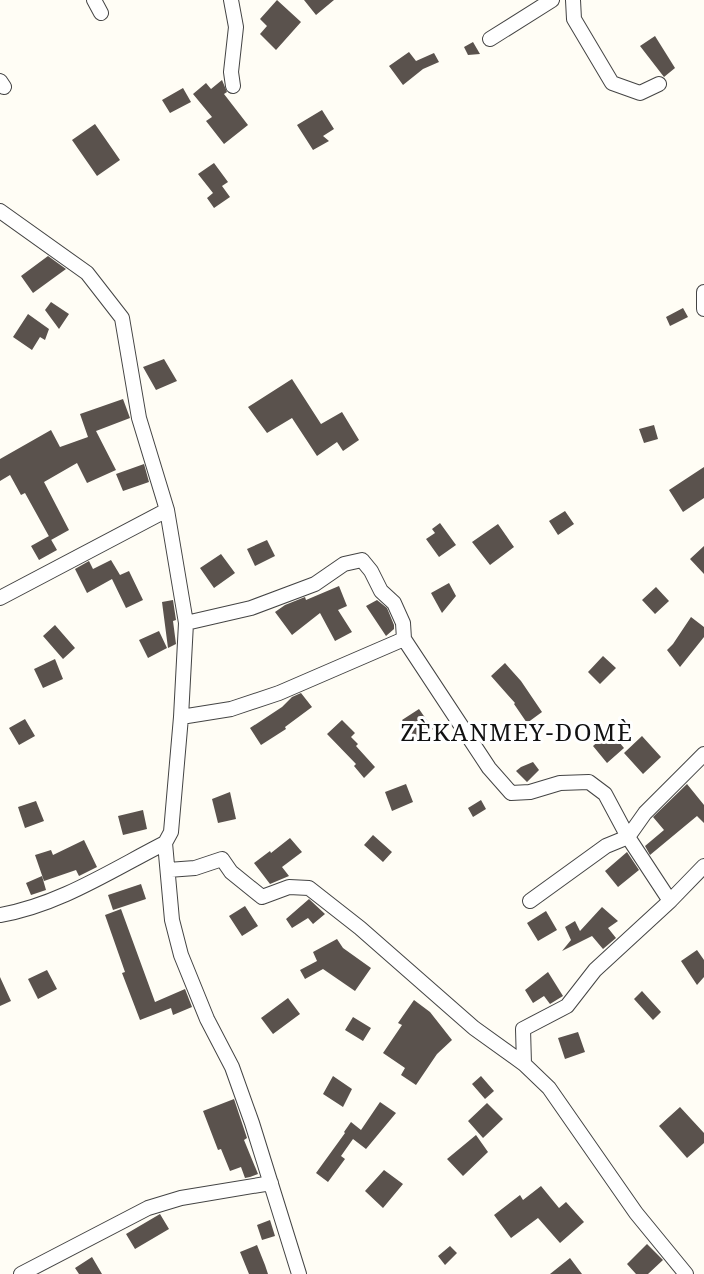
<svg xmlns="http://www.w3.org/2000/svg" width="704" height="1274" font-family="'Noto Serif',serif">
<rect width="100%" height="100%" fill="#fffdf5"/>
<!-- building -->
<path fill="#5a524d" d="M277 0 301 22 276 50 260 34 267 26 260 19Z
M304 0H334L316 15Z
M655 36 675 68 664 77 640 46Z
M473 42 480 54 468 55 464 47Z
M409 52 416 61 434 53 439 62 423 69 403 85 389 66Z
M222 80 227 92 224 94 248 125 224 144 206 121 212 117 193 94 206 83 211 89Z
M183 88 191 102 170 113 162 100Z
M322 110 334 129 323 136 329 141 313 150 297 125Z
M95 124 120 160 97 176 72 140Z
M214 163 228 182 222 186 230 197 214 208 207 198 213 193 198 174Z
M48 256 66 269 33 293 21 276Z
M51 302 69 314 59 329 45 310Z
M683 308 688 317 670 326 666 317Z
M28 314 49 329 45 340 40 337 32 350 13 337Z
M164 359 177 381 156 390 143 367Z
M292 379 321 424 342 412 359 440 343 451 337 442 317 456 292 418 267 433 248 407Z
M123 399 130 418 96 431 116 470 87 483 77 463 44 482 69 530 51 540 25 493 21 495 10 475 0 481V459L51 430 60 447 88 437 80 414Z
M654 425 658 439 644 443 639 429Z
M144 464 149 482 123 491 116 474Z
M704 467V498L683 512 669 490Z
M565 511 574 524 558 535 549 521Z
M440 523 456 545 439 557 426 539 435 533 432 529Z
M498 524 514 547 490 565 472 542Z
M49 536 57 550 39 560 31 546Z
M267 540 275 556 255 566 247 549Z
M704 546V574L690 559Z
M221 554 235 573 214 588 200 568Z
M111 560 120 575 129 571 143 600 126 608 112 579 87 593 75 569 89 561 93 569Z
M449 583 456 596 442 613 431 593Z
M339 586 347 606 338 610 352 632 335 641 320 613 292 635 275 612 285 605 305 597 306 600Z
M656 587 669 601 655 614 642 600Z
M173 600 176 620 173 621 176 644 168 648 162 602Z
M377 600 387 608 394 625V629L386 636 366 606Z
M691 617 704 627V637L680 667 667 650 673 644Z
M55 625 75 648 63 659 43 636Z
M159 631 167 648 148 658 139 640Z
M603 656 616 668 600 684 588 672Z
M55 659 63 679 43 688 34 669Z
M505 663 521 681 542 712 527 723 514 704 515 703 491 676Z
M301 693 312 707 285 727 286 729 261 745 250 728 282 707 292 697Z
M419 709 433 729 416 740 402 720Z
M25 719 35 736 19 745 9 728Z
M342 720 355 733 351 737 358 744 356 746 375 767 364 778 354 766 356 764 327 734Z
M610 731 624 748 607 763 593 746Z
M642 736 661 757 643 774 624 753Z
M533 762 539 770 527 782 516 771 521 767Z
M406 784 413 802 392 811 385 792Z
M687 784 704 805V823L697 816 650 855 645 846 664 830 653 817Z
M230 792 236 819 218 823 212 799Z
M481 800 486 809 473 817 468 808Z
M36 801 44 821 25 828 18 807Z
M143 810 147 829 123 835 118 816Z
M373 835 392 852 383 862 364 845Z
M290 838 302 852 282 867 289 876 270 884 254 863 270 851 271 853Z
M84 840 97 867 79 876 76 870 44 881 35 855 51 850 53 855Z
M627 852 639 870 618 887 605 871Z
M42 876 46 890 31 895 26 883Z
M141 884 146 899 113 910 108 895Z
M309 899 325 914 313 924 308 918 292 928 286 919Z
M245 906 258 926 242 936 229 916Z
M602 907 618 921 608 928 616 938 603 949 592 936 562 951 571 940 565 927 575 921 580 931Z
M121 909 155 1002 185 989 192 1007 173 1015 171 1008 140 1020 122 973 125 972 105 915Z
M546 911 557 930 538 941 527 923Z
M337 939 343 948 371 968 355 991 323 969 305 979 300 970 317 961 313 952Z
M697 950 704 960V977L697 985 681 961Z
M47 970 57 989 38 999 28 979Z
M548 972 563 996 550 1004 544 996 533 1003 525 990Z
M0 977 11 1001 0 1006Z
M642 991 661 1012 653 1020 634 999Z
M288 998 300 1014 273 1034 261 1018Z
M414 1000 430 1012 452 1040 437 1054 416 1085 401 1075 405 1068 383 1053 402 1025 398 1023Z
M353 1017 371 1028 363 1041 345 1030Z
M578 1032 585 1052 565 1059 558 1038Z
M333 1076 352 1089 343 1107 323 1094Z
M481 1076 494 1091 485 1099 472 1084Z
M234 1099 247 1138 244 1140 258 1174 250 1177 245 1178 241 1167 230 1171 221 1149 218 1150 203 1111Z
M380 1102 396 1113 366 1149 353 1139 341 1156 345 1159 328 1182 316 1173 345 1133 344 1132 351 1122 361 1130Z
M487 1103 503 1119 483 1138 468 1121Z
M680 1107 704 1133V1143L687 1158 659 1126Z
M476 1135 488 1152 463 1176 447 1159Z
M384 1170 403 1184 383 1208 365 1191Z
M541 1186 559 1208 566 1202 584 1222 560 1243 538 1218 511 1238 494 1215 520 1195 523 1200Z
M160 1214 169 1229 135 1249 126 1234Z
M270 1220 275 1236 262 1240 257 1225Z
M647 1244 663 1260 648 1274H636L627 1264Z
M257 1245 265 1265 268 1274H249L240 1252Z
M450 1246 457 1253 445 1265 438 1256Z
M92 1257 102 1274H79L75 1268Z
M570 1258 582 1274H550Z"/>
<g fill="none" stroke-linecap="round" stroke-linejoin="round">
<!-- street casing -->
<g stroke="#444" stroke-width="16">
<path id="street" d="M94 0 101 13
M231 0 236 27 231 72 233 86
M573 0 574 19 612 83 640 93 659 84
M490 39 552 0
M0 81 4 87
M0 211 87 273 122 318 139 418 167 510 186 623 181 717 171 832 165 843 172 920 181 955 207 1019 232 1067 252 1123 299 1274
M704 292V309
M0 598 167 510
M186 623 251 608 315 584 344 564 362 560 371 571 381 591 394 603 403 623 404 639 489 768 511 793 530 792 560 783 589 782 605 794 628 837 670 901
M181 717 231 709 279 693 404 639
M168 870 195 868 222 859 231 872 262 897 289 887 309 888 360 928 474 1028 524 1064 549 1088 636 1213 686 1274
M530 901 606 846 628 837 645 813 704 754
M0 915C59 905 112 870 165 843
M524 1064 523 1029 567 1006 595 970 670 901 704 866
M21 1274 148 1208 181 1198 271 1183"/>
</g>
<!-- street -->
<use href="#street" stroke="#fff" stroke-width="14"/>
</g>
<g text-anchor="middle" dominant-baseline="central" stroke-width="6" stroke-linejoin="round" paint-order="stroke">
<!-- quarter labels -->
<g font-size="24" letter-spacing="1.5" fill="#111" stroke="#fff">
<text x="517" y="731">ZÈKANMEY-DOMÈ</text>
</g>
</g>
</svg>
